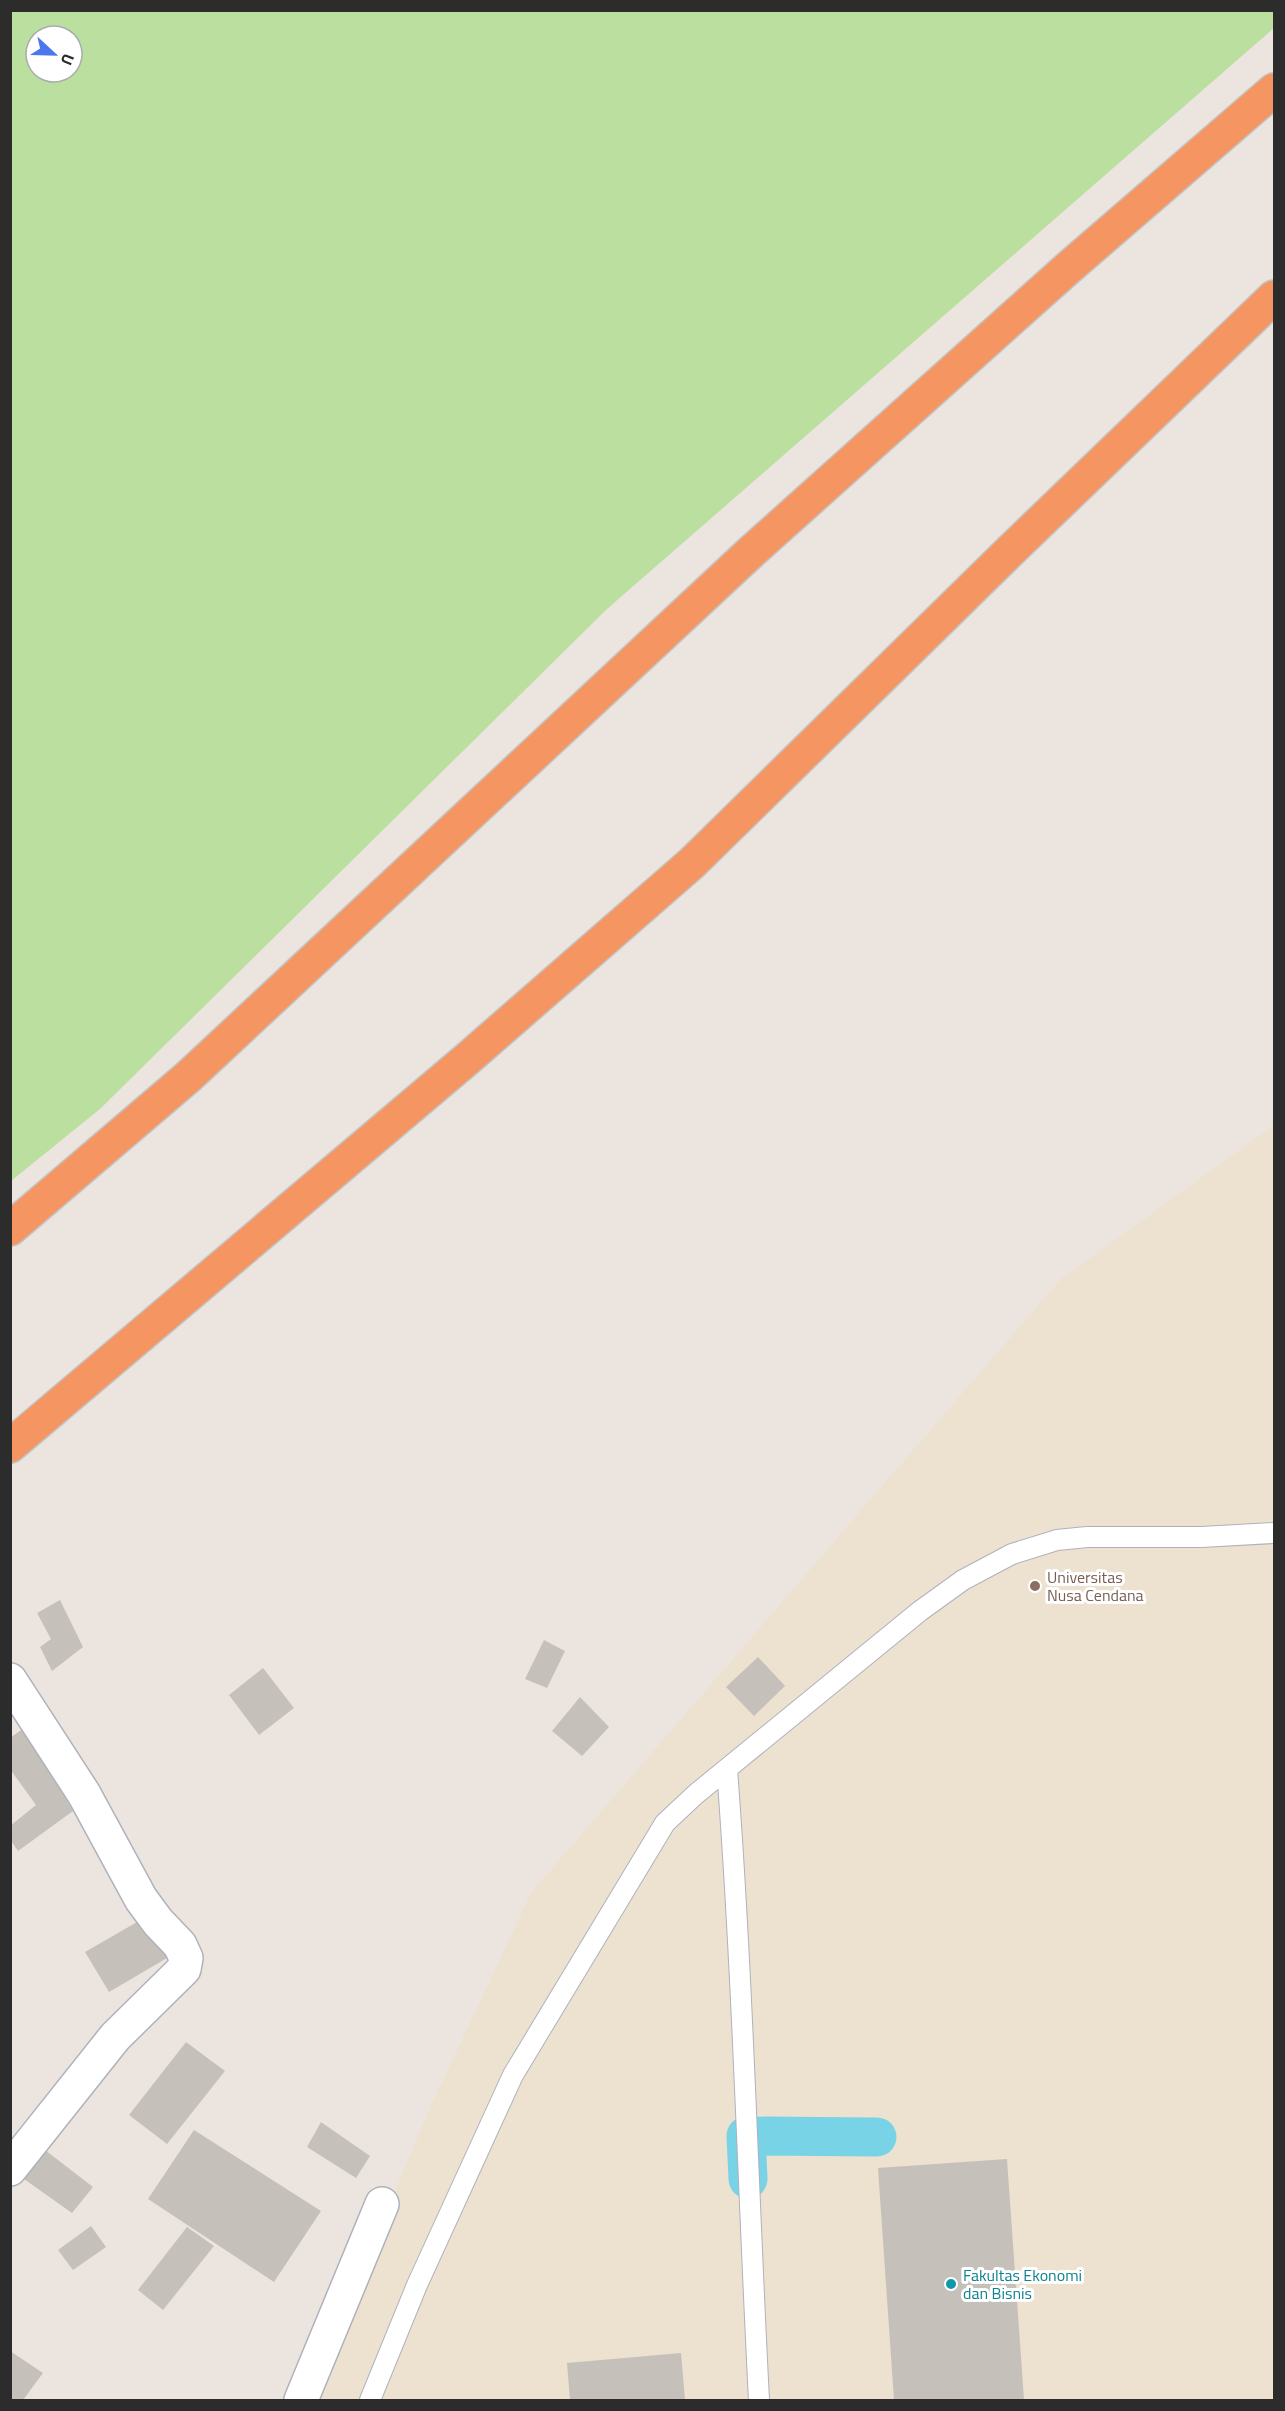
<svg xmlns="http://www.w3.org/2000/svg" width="1285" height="2411" font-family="'Titillium Web',sans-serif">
<rect width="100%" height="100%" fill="#ece5df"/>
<!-- education -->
<path fill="#ede1cf" d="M1274 1125V2400H307L430 2108 531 1893 1060 1280Z"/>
<!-- green -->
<path fill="#badf9f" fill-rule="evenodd" d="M11 10H1274V28L607 609 100 1109 11 1181ZM36 36H72V72H36Z"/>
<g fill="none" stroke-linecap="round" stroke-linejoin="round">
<!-- canal -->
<path stroke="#79d3e7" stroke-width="39" d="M748 2179 746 2136 877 2137"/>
</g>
<!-- building -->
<path fill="#c5c0ba" d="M60 1600 83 1647 52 1671 40 1647 51 1639 37 1613Z
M544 1640 565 1651 547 1688 525 1679Z
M758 1657 785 1686 754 1716 726 1687Z
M263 1668 294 1708 259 1735 229 1695Z
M580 1697 609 1727 582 1756 552 1731Z
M24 1728 73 1811 18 1851 10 1839V1826L36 1805 10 1769V1738Z
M144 1918 167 1958 109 1992 85 1952Z
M186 2042 225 2071 167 2144 129 2115Z
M321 2122 370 2156 356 2178 307 2147Z
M194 2130 321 2211 274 2282 148 2199Z
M45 2150 93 2187 72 2213 24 2179Z
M1007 2159 1024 2400H894L878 2168Z
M91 2226 106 2247 73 2270 58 2250Z
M187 2227 214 2246 163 2310 138 2290Z
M10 2351 43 2373 23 2400H10Z
M681 2353 685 2400H570L567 2363Z"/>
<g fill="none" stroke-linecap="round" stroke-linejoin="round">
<!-- lane casing -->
<g stroke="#afb2bb" stroke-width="22">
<path id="lane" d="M727 1769C743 1979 748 2190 759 2400
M370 2400 417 2285 513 2075 665 1823 696 1794 920 1611 963 1580 1012 1554 1057 1540 1087 1537H1201L1274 1533"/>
</g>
<!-- street casing -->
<g stroke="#afb2bb" stroke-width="36">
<path id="street" d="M10 1680 84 1794 141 1899 158 1922 180 1945 186 1958 184 1969 115 2037 10 2169
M301 2400 382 2204"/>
</g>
<!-- highway casing -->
<g stroke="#c4c4c4" stroke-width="36">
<path id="highway" d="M10 1229 188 1077 751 552 1067 269 1274 90
M10 1446 466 1060 692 863 1007 554 1274 297"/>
</g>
<!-- lane -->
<use href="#lane" stroke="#fff" stroke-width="20"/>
<!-- street -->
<use href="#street" stroke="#fff" stroke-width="33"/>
<!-- highway -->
<use href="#highway" stroke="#f49562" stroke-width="33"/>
</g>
<!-- markers -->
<circle fill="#8d6e63" stroke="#fff" stroke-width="2" cx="1035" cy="1586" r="6"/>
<circle fill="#0f9aa8" stroke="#fff" stroke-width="2" cx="951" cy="2284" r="6"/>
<g text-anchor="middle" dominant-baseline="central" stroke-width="6" stroke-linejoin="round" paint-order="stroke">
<!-- education labels -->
<g font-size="16" fill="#785e54" stroke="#fff" text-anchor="start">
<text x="1047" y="1577">Universitas<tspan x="1047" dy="18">Nusa Cendana</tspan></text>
</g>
<!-- culture labels -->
<g font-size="16" fill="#0d838f" stroke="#fff" text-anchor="start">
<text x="963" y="2275">Fakultas Ekonomi<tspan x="963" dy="18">dan Bisnis</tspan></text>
</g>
</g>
<!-- border -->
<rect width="1285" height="2411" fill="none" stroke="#2c2c2c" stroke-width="24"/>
<!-- north arrow -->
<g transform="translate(54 54) rotate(112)"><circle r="28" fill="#ffffff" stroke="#ababab" stroke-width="1.5"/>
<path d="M0-4.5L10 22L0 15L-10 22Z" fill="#4a76ee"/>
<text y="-9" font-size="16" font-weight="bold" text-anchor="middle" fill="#2c2c2c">U</text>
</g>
</svg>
